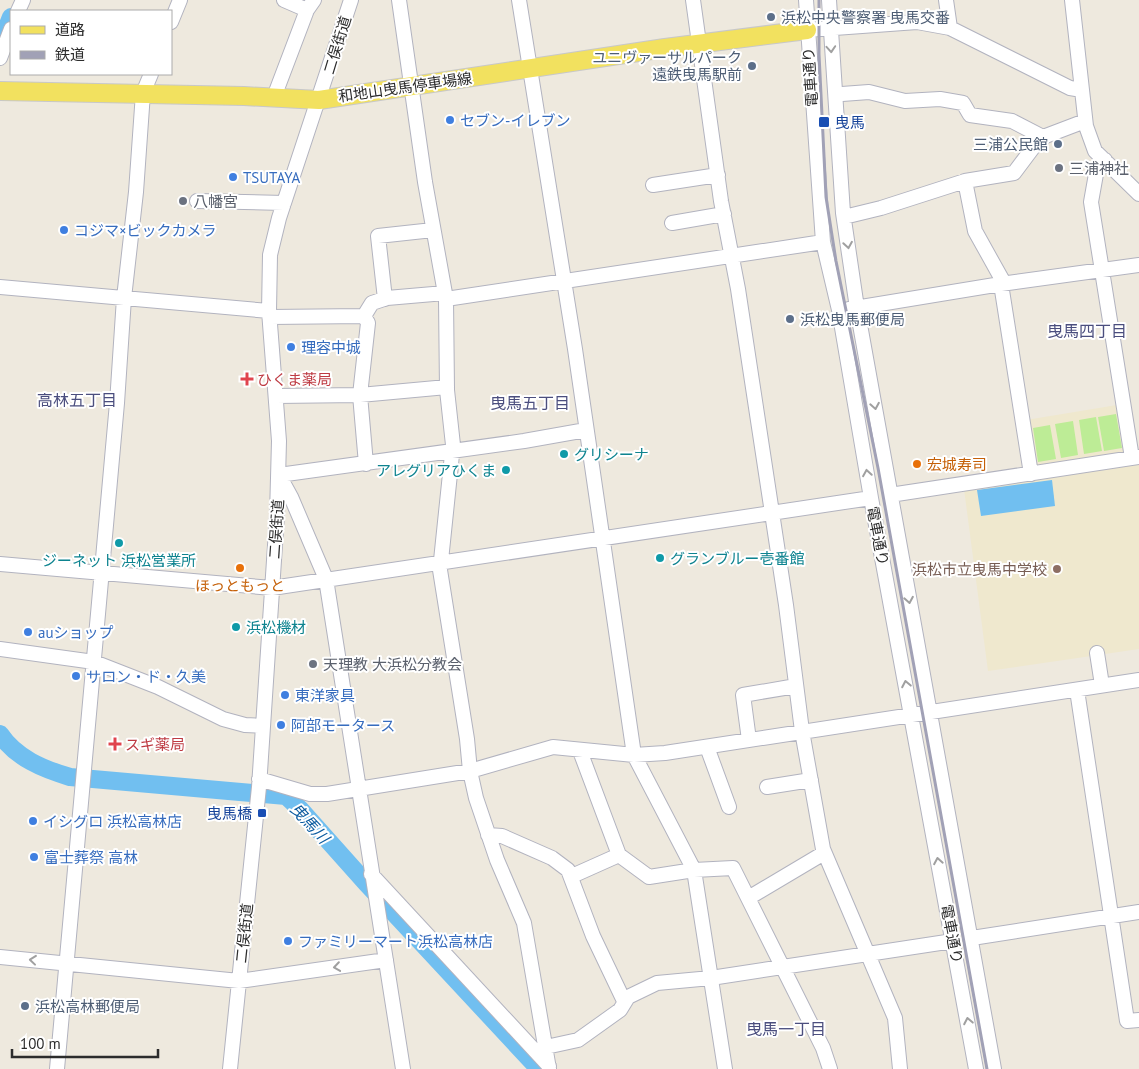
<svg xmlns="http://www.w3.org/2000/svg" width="1139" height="1069" font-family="'PT Sans','Noto Sans JP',sans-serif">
<rect width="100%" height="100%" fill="#eee9de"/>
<!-- education -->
<path fill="#efe8ce" d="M1117 405 1125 454 1034 469 1026 420Z
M1139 463V649L988 671 964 489Z"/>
<!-- pitch -->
<path fill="#bdec96" d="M1116 414 1122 448 1104 451 1098 417Z
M1096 417 1102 451 1084 454 1079 420Z
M1073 421 1078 455 1061 458 1055 424Z
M1050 425 1056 459 1038 462 1033 428Z"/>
<!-- water -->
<path fill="#71bff0" d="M1052 480 1055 506 981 516 977 490Z"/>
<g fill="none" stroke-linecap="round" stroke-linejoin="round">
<!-- river -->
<path stroke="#71bff0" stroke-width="18" d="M0 44 11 17
M0 734C16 758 43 769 70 777L286 796 300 809 366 883 539 1069"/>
<!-- minor casing -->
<g stroke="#b2b3bf" stroke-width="16">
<path id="minor" d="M284 0 307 10
M399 0 425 182 446 299 447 390 453 445 440 570 467 739 470 771 476 798 497 860 524 923 549 1069
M519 0 575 349 634 755 694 870 725 1069
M693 0 721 201 738 289 786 605 802 731 823 849 895 1018 900 1069
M806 0 823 242 839 310 871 498 976 1069
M829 0 843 213 857 308 994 1069
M946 0 950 28
M1072 0 1086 126 1095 151 1139 194
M18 11 23 0
M171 22 180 0
M807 30 917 22 950 28 1070 88 1082 90
M0 58 11 29
M842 94 869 92 905 101 940 99 963 103 970 115 1012 121 1043 137 1085 121
M274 97 307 10 314 0
M1105 160 1096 174 1091 202 1132 458
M965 181 1014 173 1041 137
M653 185 718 175
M197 201 284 203
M844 217 881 208 965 181 975 231 1004 283
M672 223 724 214
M1001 284 1031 474
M0 287 269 311
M385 299 378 236 433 230
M446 299 823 242
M849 309 1001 284 1139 265
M364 316 368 323 360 395 366 464
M270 317 364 316 372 303 387 298 445 293
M276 396 360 395 447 387
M890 495 1139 457
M0 564 272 588 871 498
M0 649 94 662 158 687 223 719 245 725 263 726
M1097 653 1102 685
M1077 690 1127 1021 1139 1020
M749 740 743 695 796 686
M707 747 729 807
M580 751 619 855
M259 779 310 794H327L470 771 553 747 634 755 665 753 1139 680
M767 787 811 780
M488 835 502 836 552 858 568 870 593 936 624 1001
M371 874 549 1066
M572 876 619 855 649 877 694 870 733 868 823 1048 830 1069
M750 897 824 853
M972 938 1139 912
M0 957 239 981 386 960
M546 1047 578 1040 620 1010 628 997 657 983 711 978 953 941
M57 1069 117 403 124 298 136 192 143 93 151 74
M230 1069 259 787 277 515 279 441 269 311 270 255 279 218 351 0
M403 1069 326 579 291 497 279 475 524 441 586 430"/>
</g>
<!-- major casing -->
<g stroke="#c8c8c8" stroke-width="20">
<path id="major" d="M0 91 244 96 319 100 665 48 807 30"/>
</g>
<!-- minor -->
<use href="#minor" stroke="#fff" stroke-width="14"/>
<!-- major -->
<use href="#major" stroke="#f2e15f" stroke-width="18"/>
<!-- rail -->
<path stroke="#a1a1b6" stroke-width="3" d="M819 0V54L826 197 836 261 878 468 987 1069"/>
</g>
<!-- one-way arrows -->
<defs><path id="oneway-chevron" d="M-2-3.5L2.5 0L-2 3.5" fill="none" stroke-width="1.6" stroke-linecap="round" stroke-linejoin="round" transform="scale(1.25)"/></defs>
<g stroke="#a0a0a0">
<use href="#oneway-chevron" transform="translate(831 49) rotate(86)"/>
<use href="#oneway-chevron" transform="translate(848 245) rotate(81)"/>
<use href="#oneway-chevron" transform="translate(875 406) rotate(80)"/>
<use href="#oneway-chevron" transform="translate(867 473) rotate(-99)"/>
<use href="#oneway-chevron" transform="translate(909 600) rotate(80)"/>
<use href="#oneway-chevron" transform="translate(906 684) rotate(-101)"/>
<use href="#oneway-chevron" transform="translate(938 861) rotate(-100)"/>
<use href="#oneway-chevron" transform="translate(33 960) rotate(-174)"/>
<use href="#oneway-chevron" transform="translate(337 967) rotate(172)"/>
<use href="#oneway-chevron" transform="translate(968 1021) rotate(-101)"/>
</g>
<!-- markers -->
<g fill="#5c6f8a" stroke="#fff" stroke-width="2">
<circle cx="771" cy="17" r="5"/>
<circle cx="752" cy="66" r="5"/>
<circle cx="1058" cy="144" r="5"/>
<circle cx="790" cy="319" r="5"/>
<circle cx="25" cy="1006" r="5"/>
</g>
<g fill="#3f7fe0" stroke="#fff" stroke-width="2">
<circle cx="450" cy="120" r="5"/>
<circle cx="233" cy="177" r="5"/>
<circle cx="64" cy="230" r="5"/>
<circle cx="291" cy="347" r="5"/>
<circle cx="28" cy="632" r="5"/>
<circle cx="76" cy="676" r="5"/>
<circle cx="285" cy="695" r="5"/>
<circle cx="281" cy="725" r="5"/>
<circle cx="33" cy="821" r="5"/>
<circle cx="34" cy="857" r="5"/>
<circle cx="288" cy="941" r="5"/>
</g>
<g fill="#1a4fb4" stroke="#fff" stroke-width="2">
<rect x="818" y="116" width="12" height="12" rx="2.5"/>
<rect x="257" y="808" width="10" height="10" rx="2.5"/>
</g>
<g fill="#6b7280" stroke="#fff" stroke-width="2">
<circle cx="1059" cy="168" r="5"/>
<circle cx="183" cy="201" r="5"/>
<circle cx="313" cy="664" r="5"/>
</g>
<g fill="#e0444e" stroke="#fff" stroke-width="2">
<path d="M244.5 371.5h5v5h5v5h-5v5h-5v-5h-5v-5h5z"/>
<path d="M112.5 736.5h5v5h5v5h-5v5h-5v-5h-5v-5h5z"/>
</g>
<g fill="#0f9aa8" stroke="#fff" stroke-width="2">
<circle cx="564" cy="454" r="5"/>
<circle cx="506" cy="470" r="5"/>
<circle cx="119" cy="543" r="5"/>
<circle cx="660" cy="558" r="5"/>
<circle cx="236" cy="627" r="5"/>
</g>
<g fill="#e8710a" stroke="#fff" stroke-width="2">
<circle cx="917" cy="464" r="5"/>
<circle cx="240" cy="568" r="5"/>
</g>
<circle fill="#8d6e63" stroke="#fff" stroke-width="2" cx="1057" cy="569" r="5"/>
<g text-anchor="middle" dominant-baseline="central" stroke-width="4" stroke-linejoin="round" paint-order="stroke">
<!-- service labels -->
<g font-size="15" fill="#4e5e75" stroke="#fff" text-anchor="start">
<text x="781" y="17">浜松中央警察署 曳馬交番</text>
<text x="742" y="57" text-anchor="end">ユニヴァーサルパーク<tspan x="742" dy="17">遠鉄曳馬駅前</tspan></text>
<text x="1048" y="144" text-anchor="end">三浦公民館</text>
<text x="800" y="319">浜松曳馬郵便局</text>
<text x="35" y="1006">浜松高林郵便局</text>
</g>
<!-- street labels -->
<g font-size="15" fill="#2c2c2c" stroke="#fff">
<text transform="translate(337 45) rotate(-73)">二俣街道</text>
<text transform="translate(810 77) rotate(-94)">電車通り</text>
<text transform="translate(405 87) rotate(-8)">和地山曳馬停車場線</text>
<text transform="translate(276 529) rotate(-86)">二俣街道</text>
<text transform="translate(878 536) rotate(79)">電車通り</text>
<text transform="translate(244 933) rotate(-84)">二俣街道</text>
<text transform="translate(952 934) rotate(79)">電車通り</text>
</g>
<!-- shop labels -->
<g font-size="15" fill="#366cbe" stroke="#fff" text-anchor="start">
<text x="460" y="120">セブン-イレブン</text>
<text x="243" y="177">TSUTAYA</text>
<text x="74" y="230">コジマ×ビックカメラ</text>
<text x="301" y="347">理容中城</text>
<text x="38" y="632">auショップ</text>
<text x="86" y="676">サロン・ド・久美</text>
<text x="295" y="695">東洋家具</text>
<text x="291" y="725">阿部モータース</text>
<text x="43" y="821">イシグロ 浜松高林店</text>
<text x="44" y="857">富士葬祭 高林</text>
<text x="298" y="941">ファミリーマート浜松高林店</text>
</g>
<!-- transit labels -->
<g font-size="15" fill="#164399" stroke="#fff" text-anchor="start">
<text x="835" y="122">曳馬</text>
<text x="252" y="813" text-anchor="end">曳馬橋</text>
</g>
<!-- worship labels -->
<g font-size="15" fill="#5b616d" stroke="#fff" text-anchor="start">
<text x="1069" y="168">三浦神社</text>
<text x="193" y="201">八幡宮</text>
<text x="323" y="664">天理教 大浜松分教会</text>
</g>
<!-- health labels -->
<g font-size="15" fill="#be3a42" stroke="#fff" text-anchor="start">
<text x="257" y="379">ひくま薬局</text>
<text x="125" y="744">スギ薬局</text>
</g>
<!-- culture labels -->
<g font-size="15" fill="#0d838f" stroke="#fff" text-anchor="start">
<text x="574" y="454">グリシーナ</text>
<text x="496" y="470" text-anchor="end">アレグリアひくま</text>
<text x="670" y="558">グランブルー壱番館</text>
<text x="119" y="560" text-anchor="middle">ジーネット 浜松営業所</text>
<text x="246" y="627">浜松機材</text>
</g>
<!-- food labels -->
<g font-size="15" fill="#c56008" stroke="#fff" text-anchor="start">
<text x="927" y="464">宏城寿司</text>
<text x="240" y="585" text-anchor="middle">ほっともっと</text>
</g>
<!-- education labels -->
<g font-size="15" fill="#785e54" stroke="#fff" text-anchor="end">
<text x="1047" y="569">浜松市立曳馬中学校</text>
</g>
<!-- neighbourhood labels -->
<g font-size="16" fill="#4b4e7e" stroke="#fff">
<text x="1087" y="331">曳馬四丁目</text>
<text x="77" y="400">高林五丁目</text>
<text x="530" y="403">曳馬五丁目</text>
<text x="786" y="1029">曳馬一丁目</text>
</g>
<!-- water labels -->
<g font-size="16" font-style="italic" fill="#0c5ca0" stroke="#fff">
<text transform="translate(310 823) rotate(47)">曳馬川</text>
</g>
</g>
<!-- legend -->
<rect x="10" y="10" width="162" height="65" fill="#ffffff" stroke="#ababab"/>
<rect x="20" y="26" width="25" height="8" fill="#f2e15f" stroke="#ababab"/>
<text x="55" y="35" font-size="15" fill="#2c2c2c">道路</text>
<rect x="20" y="51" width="25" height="8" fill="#a1a1b6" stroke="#ababab"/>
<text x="55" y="60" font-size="15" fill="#2c2c2c">鉄道</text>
<!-- scale -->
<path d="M12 1049v8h146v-8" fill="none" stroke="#2c2c2c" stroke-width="2.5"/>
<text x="20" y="1049" font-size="15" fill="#2c2c2c" stroke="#ffffff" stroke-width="4" paint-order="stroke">100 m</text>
</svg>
